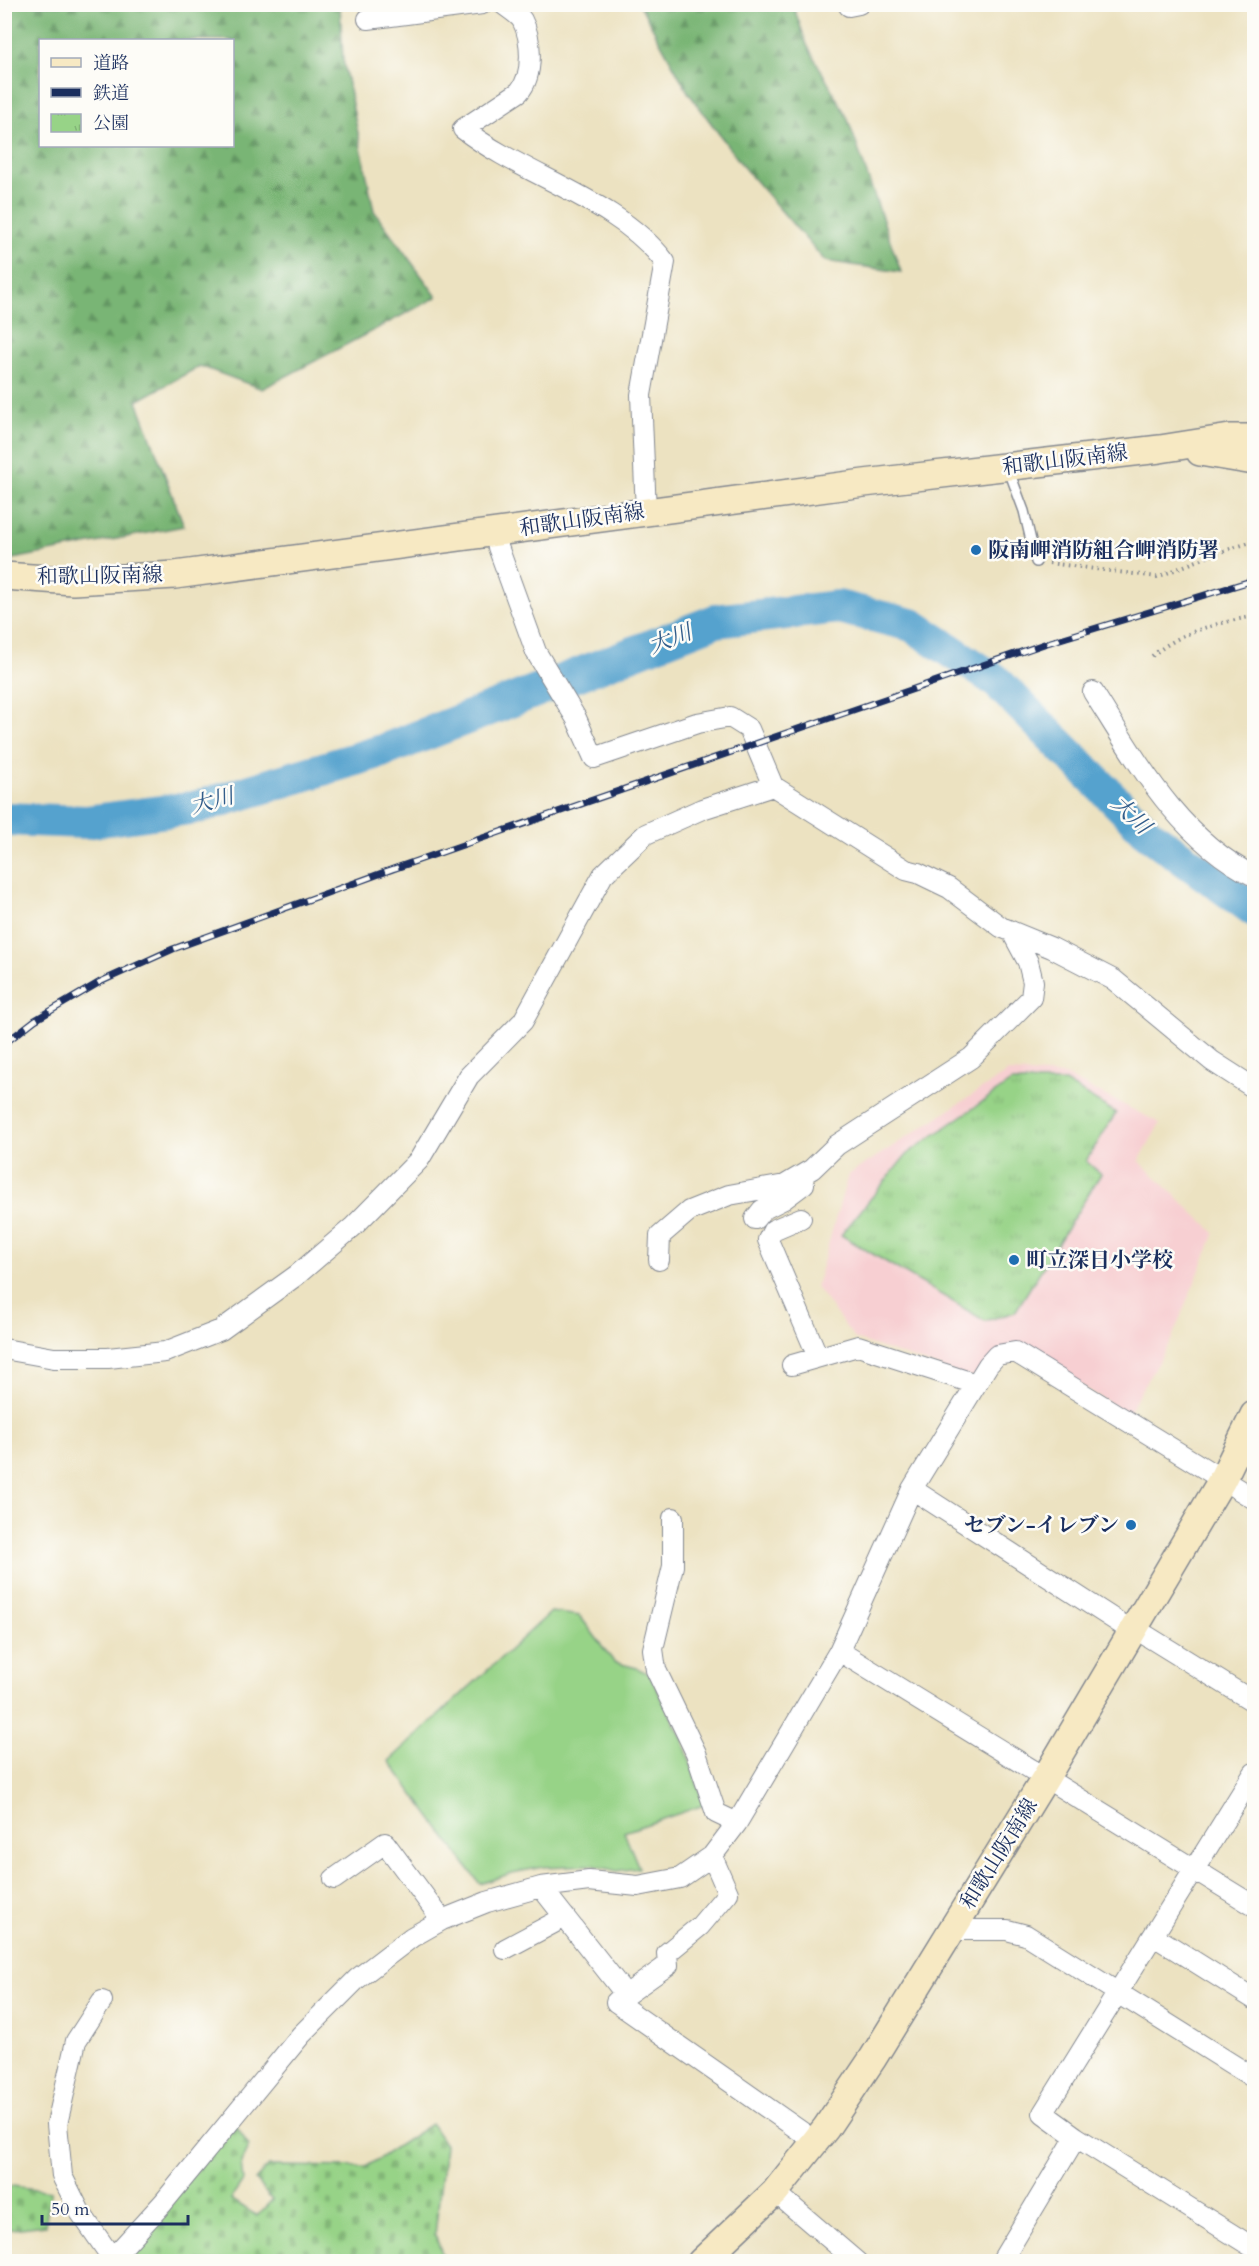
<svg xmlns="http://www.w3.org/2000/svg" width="1259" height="2266" font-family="Cardo,'Noto Serif JP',serif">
<defs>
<pattern id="forest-firs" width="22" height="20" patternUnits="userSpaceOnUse" patternTransform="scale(1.5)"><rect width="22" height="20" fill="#79b574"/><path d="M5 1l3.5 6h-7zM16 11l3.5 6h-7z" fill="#629462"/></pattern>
<pattern id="cemetery-stones" width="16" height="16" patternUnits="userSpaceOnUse" patternTransform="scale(1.5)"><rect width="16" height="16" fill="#97d387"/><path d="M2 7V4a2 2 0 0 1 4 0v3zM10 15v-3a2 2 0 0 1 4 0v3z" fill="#82b577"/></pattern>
<pattern id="park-tufts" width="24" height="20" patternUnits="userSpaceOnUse" patternTransform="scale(1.5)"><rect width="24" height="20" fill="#97d387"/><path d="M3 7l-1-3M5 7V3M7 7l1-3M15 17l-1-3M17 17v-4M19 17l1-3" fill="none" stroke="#82b577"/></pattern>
</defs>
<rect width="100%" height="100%" fill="#fdfcf7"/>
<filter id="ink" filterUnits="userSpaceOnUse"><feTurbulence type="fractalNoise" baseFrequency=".0167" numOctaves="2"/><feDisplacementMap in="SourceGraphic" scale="12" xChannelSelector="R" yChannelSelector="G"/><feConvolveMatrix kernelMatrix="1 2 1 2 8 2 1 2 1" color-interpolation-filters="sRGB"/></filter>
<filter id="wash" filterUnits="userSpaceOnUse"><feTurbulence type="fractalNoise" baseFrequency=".008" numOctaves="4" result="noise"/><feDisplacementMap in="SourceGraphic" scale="24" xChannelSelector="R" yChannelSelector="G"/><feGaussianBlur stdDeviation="1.35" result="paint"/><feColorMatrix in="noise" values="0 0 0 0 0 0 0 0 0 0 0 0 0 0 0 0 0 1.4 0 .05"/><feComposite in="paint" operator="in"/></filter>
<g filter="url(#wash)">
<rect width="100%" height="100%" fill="#ece2c1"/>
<!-- built -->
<path fill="#f7cfd2" d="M1008 1072 1064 1075 1160 1123 1139 1161 1215 1233 1171 1340 1127 1414 1014 1344 971 1378 855 1339 816 1287 848 1175Z"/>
<!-- forest -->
<path fill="url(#forest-firs)" stroke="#4a7269" stroke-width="1.5" fill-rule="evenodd" d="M4 5H340L343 60 374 211 437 297 262 389 200 366 137 401 184 526 8 560 4 559ZM40 40H232V146H40Z
M640 5H793L807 45 847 117 901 272 825 261 745 169 688 92Z"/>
<!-- cemetery -->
<path fill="url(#cemetery-stones)" stroke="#598172" stroke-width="1.5" d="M235 2124 249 2146 241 2162 243 2181 231 2199 257 2216 272 2200 255 2180 268 2166 366 2167 431 2124 445 2145 435 2235 445 2261 120 2262Z
M4 2185 51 2191 45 2225 5 2230Z"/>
<!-- park -->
<path fill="url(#park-tufts)" stroke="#598172" stroke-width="1.5" d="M1011 1082H1065L1116 1113 1086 1161 1101 1174 1015 1312 985 1321 841 1235 907 1154Z"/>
<!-- garden -->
<path fill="#97d387" stroke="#598172" stroke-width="1.5" d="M551 1612 580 1616 614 1662 637 1668 649 1674 683 1740 704 1805 624 1832 639 1868 617 1871 592 1865 543 1867 512 1873 480 1884 389 1761Z"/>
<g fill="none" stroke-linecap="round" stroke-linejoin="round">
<!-- river -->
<path stroke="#55a2ce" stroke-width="34" d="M4 819 86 822 198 807 382 751 715 621 838 607 912 625 995 680 1149 834 1254 910"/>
</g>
</g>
<g filter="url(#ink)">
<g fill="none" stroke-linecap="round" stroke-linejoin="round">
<!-- lane casing -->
<g stroke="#848890" stroke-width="12">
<path id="lane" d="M1008 468 1024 511 1036 562"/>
</g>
<!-- street casing -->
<g stroke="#848890" stroke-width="22">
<path id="street" d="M503 4C509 9 518 14 522 20 532 39 534 75 519 92L463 129C523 176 617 199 665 262L641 395 646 512
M849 6 859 4
M368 19 482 4
M495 532 498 547 536 652 576 718 594 758 697 723 730 717 749 729 773 786 906 870 918 873 949 888 1001 927 1052 948 1114 980 1212 1061 1254 1088
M1093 692C1137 761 1178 838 1254 876
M801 1218 773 1230 768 1240 818 1357
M755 1219 762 1210 784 1199 804 1184
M659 1260 660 1236 689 1211 729 1195 785 1185 812 1169 837 1145 971 1058 1031 998 1033 982 1028 962 1012 932
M4 1349 54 1358H108L165 1352 221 1330 297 1275 354 1226 419 1160 469 1076 523 1021 603 875 646 834 702 809 773 786
M792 1365 858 1346 976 1384
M912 1489 988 1365 997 1355 1015 1352 1254 1499
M673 1518V1566L653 1649 656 1670 696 1753 716 1813 737 1823
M1134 1628 1254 1702
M839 1651 1254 1906
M1254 1773 1043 2113 1076 2137 1254 2248
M712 1856 728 1893 700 1926 667 1953 668 1965 616 2002 816 2142
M334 1879 385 1843 442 1920
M541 1887 626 1995
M952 1930H1007L1026 1935 1254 2078
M1154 1936 1254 1999
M505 1949 565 1917
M102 2001 76 2041 57 2124 62 2176 80 2212 112 2258
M775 2192 857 2262
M109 2262 163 2203 301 2035 357 1979 412 1937 442 1920 487 1902 541 1887 589 1881 638 1886 680 1878 712 1856 737 1823 839 1651 912 1489 1132 1631
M1001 2262 1076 2137"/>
</g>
<!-- secondary casing -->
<g stroke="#848890" stroke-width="30">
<path id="secondary" d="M1200 452 1254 461
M4 576 73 581 175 575 864 483 1160 449 1230 438H1254
M701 2262 775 2192 826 2128 873 2058 1046 1777 1222 1480 1254 1415"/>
</g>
<!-- path -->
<path stroke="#848890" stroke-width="4" stroke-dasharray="1.5 4.5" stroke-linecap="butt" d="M1049 563 1157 577 1212 555 1254 541
M1152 656C1183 630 1216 624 1254 616"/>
<!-- lane -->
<use href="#lane" stroke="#fff" stroke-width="9"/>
<!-- street -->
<use href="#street" stroke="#fff" stroke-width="20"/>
<!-- secondary -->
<use href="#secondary" stroke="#f7e9c3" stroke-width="27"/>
<!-- rail casing -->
<g stroke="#1b2f5e" stroke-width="7">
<path id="rail" d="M4 1044 35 1020 100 982 173 949 393 869 1044 644 1254 580"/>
</g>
<!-- rail -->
<use href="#rail" stroke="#fdfcf7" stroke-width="4.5" stroke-dasharray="14" stroke-linecap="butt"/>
</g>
</g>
<!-- markers -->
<g fill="#1f6fb2" stroke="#fdfcf7" stroke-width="2">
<circle cx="976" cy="550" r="6"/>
<circle cx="1014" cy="1260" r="6"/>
<circle cx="1131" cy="1525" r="6"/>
</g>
<g text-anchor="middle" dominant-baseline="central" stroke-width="5" stroke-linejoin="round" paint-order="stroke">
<!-- street labels -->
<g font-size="21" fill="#1b2f5e" stroke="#fdfcf7">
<text transform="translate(1065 460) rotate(-7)">和歌山阪南線</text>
<text transform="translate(582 520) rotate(-8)">和歌山阪南線</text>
<text transform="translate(100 576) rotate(-1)">和歌山阪南線</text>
<text transform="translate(999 1854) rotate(-58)">和歌山阪南線</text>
</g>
<!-- poi labels -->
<g font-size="21" font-weight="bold" fill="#1b2f5e" stroke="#fdfcf7" text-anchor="start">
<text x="988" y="550">阪南岬消防組合岬消防署</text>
<text x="1026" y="1260">町立深日小学校</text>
<text x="1119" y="1525" text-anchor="end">セブン-イレブン</text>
</g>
<!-- water labels -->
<g font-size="22" font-style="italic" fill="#325d8b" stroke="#fdfcf7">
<text transform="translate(670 639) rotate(-21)">大川</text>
<text transform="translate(212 801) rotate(-15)">大川</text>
<text transform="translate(1131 815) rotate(44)">大川</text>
</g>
</g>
<!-- margin -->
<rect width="1259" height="2266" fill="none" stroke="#fdfcf7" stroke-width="24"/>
<!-- legend -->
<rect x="39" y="39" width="195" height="108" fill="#fdfcf7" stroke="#a3aaba" stroke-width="1.5"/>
<rect x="51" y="58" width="30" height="9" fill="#f7e9c3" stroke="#a3aaba" stroke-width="1.5"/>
<text x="93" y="69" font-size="18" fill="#1b2f5e">道路</text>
<rect x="51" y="88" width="30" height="9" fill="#1b2f5e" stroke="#a3aaba" stroke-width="1.5"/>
<text x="93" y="99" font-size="18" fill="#1b2f5e">鉄道</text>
<rect x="51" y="114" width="30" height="18" fill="url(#park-tufts)" stroke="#a3aaba" stroke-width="1.5"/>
<text x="93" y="129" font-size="18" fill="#1b2f5e">公園</text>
<!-- scale -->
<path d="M42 2215v9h146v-9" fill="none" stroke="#1b2f5e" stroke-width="3"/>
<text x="51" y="2215" font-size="18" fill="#1b2f5e" stroke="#fdfcf7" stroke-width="4.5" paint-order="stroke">50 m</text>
</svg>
